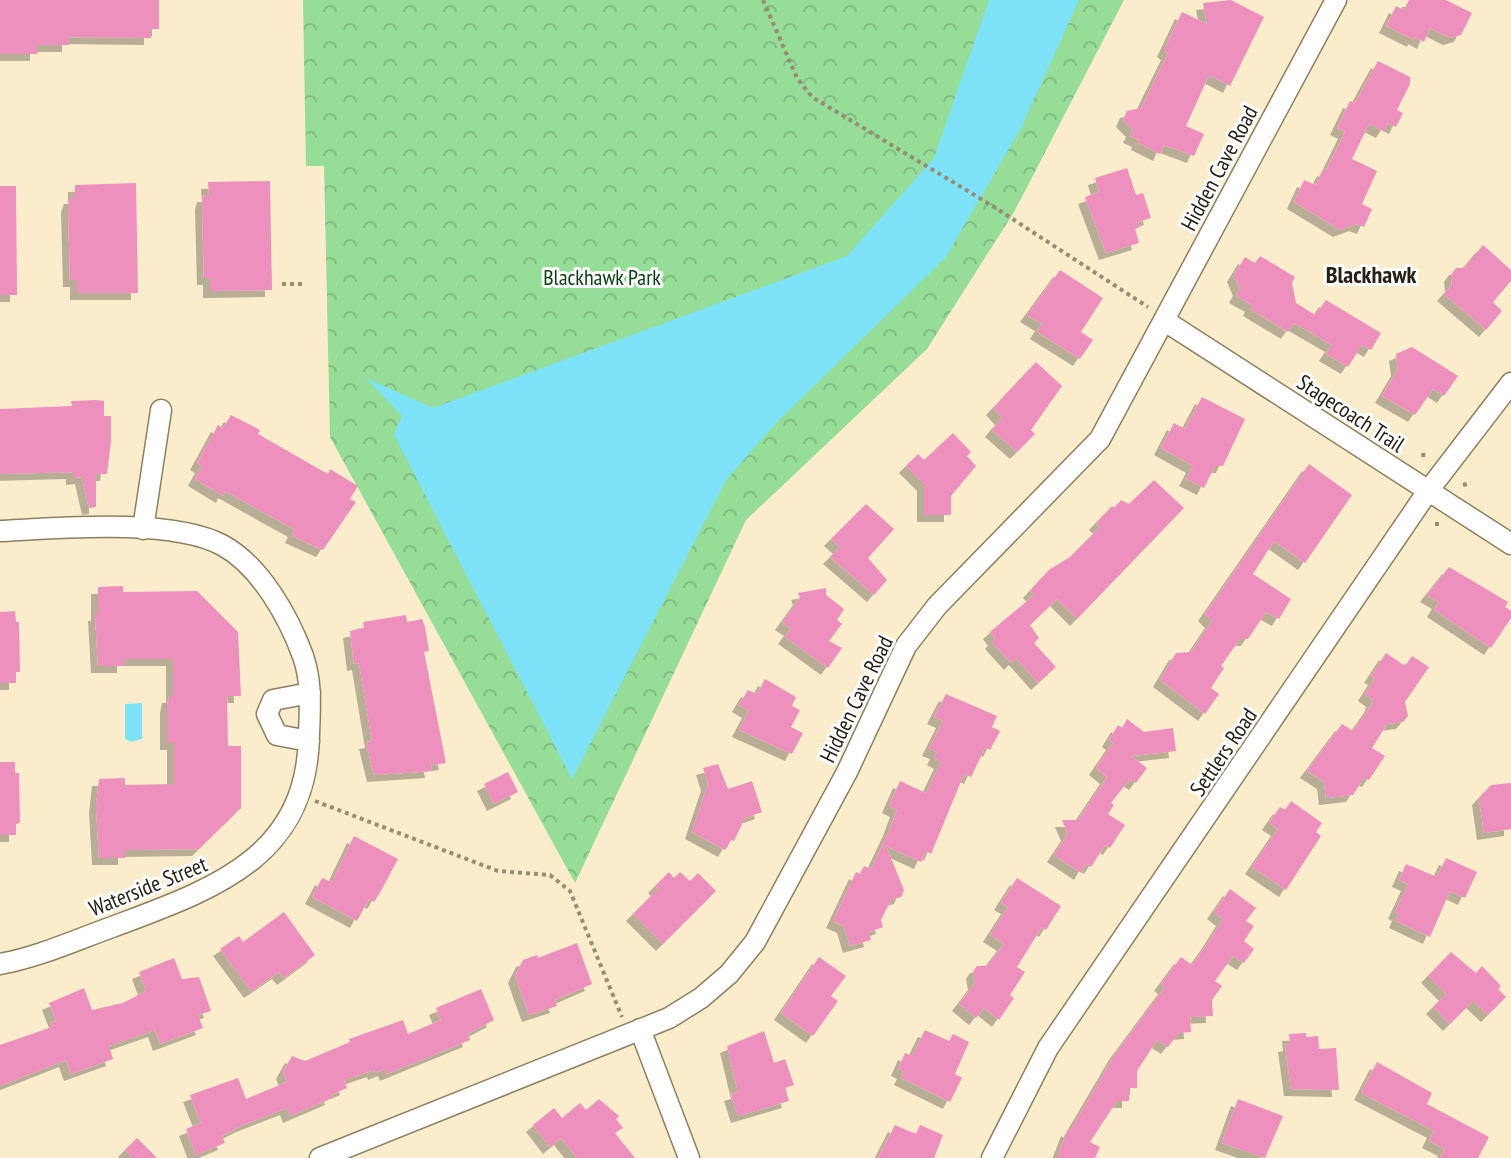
<svg xmlns="http://www.w3.org/2000/svg" width="1511" height="1158" font-family="'PT Sans Narrow',sans-serif">
<defs>
<pattern id="forest-crowns" width="20" height="18" patternUnits="userSpaceOnUse" patternTransform="scale(2)"><rect width="20" height="18" fill="#96dd98"/><path d="M2 6a3 3 0 1 1 6 0M12 15a3 3 0 1 1 6 0" fill="none" stroke="#81bd82"/></pattern>
<filter id="shadow"><feDropShadow dx="-7" dy="7" stdDeviation="0" flood-color="#0004"/></filter>
</defs>
<rect width="100%" height="100%" fill="#fbedcb"/>
<!-- forest -->
<path fill="url(#forest-crowns)" d="M303 0H1124L1014 212 927 349 746 520 575 883 330 437 324 166H306Z"/>
<!-- water -->
<path fill="#7ee2f9" d="M989 0H1079L1022 126 946 257 777 422 726 480 572 779 394 435 402 416 366 378 433 408 847 256 934 158Z
M142 703V739L131 742 125 739V704Z"/>
<!-- building -->
<path fill="#ed90bd" filter="url(#shadow)" d="M0 0H159V29H151V38L69 37V45H37V54H0Z
M1231 0 1264 17 1230 86 1209 75 1186 126 1204 134 1194 156 1164 145 1160 154 1138 143 1139 140 1130 136 1133 130 1123 120 1127 111 1141 108 1168 53 1164 50 1182 12 1207 24 1203 3Z
M1409 0H1446L1472 13 1461 35 1450 38 1430 28 1424 42 1415 37 1414 40 1386 26 1396 6 1404 10Z
M1378 61 1410 77V84L1397 110 1403 113 1396 127 1388 123 1383 131 1369 124 1352 159 1377 171 1362 204 1372 209 1364 227 1356 224 1340 230 1294 202 1304 180 1316 185 1324 169 1326 170 1345 132 1337 128 1350 101 1355 103Z
M1127 168 1136 195 1143 193 1151 218 1138 222 1140 227 1135 229 1139 243 1106 253 1085 197 1099 192 1095 178Z
M270 181 272 290 210 291V278H204L202 203 204 195H209L208 182Z
M136 183 138 293H77V280H70L68 205 71 197H75V185Z
M0 186H16L17 295H0Z
M1483 245 1511 270V281L1493 302 1502 311 1486 330 1444 294 1452 285 1451 275 1456 268H1464Z
M1260 256 1295 277 1292 283 1296 303 1315 315 1326 300 1381 333 1371 350 1362 345 1348 367 1326 354 1332 345 1294 323 1288 332 1250 309 1252 305 1236 296 1240 289 1234 275 1245 257 1255 263Z
M1060 270 1103 298 1081 332 1093 340 1080 359 1037 332 1042 324 1027 315Z
M1412 347 1458 376 1444 396 1433 389 1415 415 1382 396 1398 369 1396 354Z
M1036 362 1062 386 1031 430 1035 434 1017 452 992 430 1002 418 993 408Z
M1202 397 1245 419 1223 466H1215L1204 488 1186 479 1193 466 1161 448 1174 423 1185 429Z
M96 400 104 401V416H111V441L107 474H96V507L89 508 82 477 73 478V472L0 474V409L72 406 71 401Z
M231 415 260 430 258 434 319 469 328 474 330 469 358 486 350 499 356 502 323 550 292 536 295 530 225 491 223 496 195 479 202 466 197 463 218 425 223 428Z
M953 433 971 452 967 456 976 466 951 496V515H924V484L906 466 918 454 924 460Z
M1309 464 1352 495 1305 563 1274 541 1253 574 1291 599 1279 619 1266 612 1248 639H1240L1221 666 1224 668 1211 688 1219 694 1205 714 1160 680 1176 653 1191 652 1212 621 1205 614Z
M1154 480 1184 508 1077 619 1057 599 1030 625 1039 638 1034 643 1056 667 1038 683 1016 658 1011 663 992 642 995 639 990 632 1034 595 1030 591 1049 570 1070 557 1100 527 1096 523 1112 506 1114 508 1121 500 1129 504Z
M866 504 894 529 868 558 887 580 874 595 830 557 840 547 831 539Z
M1449 567 1508 602 1505 607 1511 611V618L1491 648 1434 610 1439 602 1427 595Z
M123 586V592L197 591 238 632 241 696H227L228 746H241V808L199 849 125 850V858H99L96 806 99 779 125 778V785L174 784V743H167V706L169 696H173V659H124V666H98L95 614H98V587Z
M826 588V595L844 609 837 620 842 624 829 641 842 648 828 668 785 637 791 629 782 623 800 598 798 593Z
M15 611 16 622H19L20 672H16V683H0V612Z
M406 615 407 622 422 619 425 627 429 651 424 652 446 763 431 765 432 771 374 775 366 742 372 741 359 663 354 664 350 631 364 628 363 622Z
M1386 653 1405 666 1412 656 1429 667 1405 702 1408 716 1403 722 1387 724 1372 748 1385 756 1369 780 1364 778 1353 795 1326 798 1324 782 1307 771 1342 724 1353 731 1371 706 1373 700 1365 694 1375 678 1371 676Z
M765 679 796 697 792 706 800 710 791 727 803 733 792 754 739 730 749 711 739 705 748 690 757 694Z
M946 694 997 716 992 727 1000 731 990 750 985 748 971 777 964 774 931 854 926 851 921 862 886 846 904 890 901 897 891 900 881 920 883 927 869 932 871 940 850 946 844 926 833 921 856 872 860 874 864 866 871 869 890 829 897 810 889 806 900 781 926 793 941 762 934 758 937 752 929 749 943 721 934 717Z
M1127 719 1144 732 1173 728 1176 751 1131 756 1147 768 1136 783 1130 779 1111 803 1114 805 1108 814 1125 825 1110 848 1105 845 1091 867 1086 864 1081 873 1054 855 1068 834 1062 820H1078L1107 777 1096 768 1113 743 1109 740 1118 725 1122 728Z
M0 762H15V773H19L20 823 16 824V835H0Z
M718 764 728 789 752 781 762 812 745 818 734 841 731 840 725 850 692 832 708 784 703 768Z
M508 772 518 792 494 804 484 784Z
M1511 783V829L1484 833 1479 798 1491 785Z
M1291 801 1322 823 1316 832 1321 836 1286 890 1252 867 1278 829 1269 823 1280 807 1285 810Z
M354 836 398 859 381 891 374 902 369 899 357 921 312 897 322 878 332 882Z
M1446 858 1477 872 1465 898 1450 891 1430 937 1396 921 1399 914 1395 912 1408 884 1399 880 1406 864 1437 877Z
M669 872 674 878 680 872 690 881 698 873 716 891 663 944 633 914 658 889 655 886Z
M1017 878 1061 906 1046 930 1042 927 1017 967 1025 972 1010 995 1014 998 999 1020 984 1008 976 1018 959 1004 975 983 973 972 977 966H987L1004 944 990 935 1008 907 1001 903Z
M1230 889 1256 908 1246 921 1254 926 1244 941 1254 949 1244 963 1233 956 1215 981 1222 986 1212 1000 1213 1016 1190 1017 1191 1032 1179 1033 1168 1047 1157 1040 1137 1071V1088H1129V1101H1117L1090 1142 1100 1147 1095 1158H1057L1068 1129 1070 1131 1116 1053 1165 987 1161 984 1181 957 1192 965 1210 940 1223 919 1214 912Z
M284 912 315 955 284 978 279 972 251 991 220 949 239 936 243 942Z
M577 943 592 984 555 1000 557 1006 529 1015 515 976 523 960 537 955 538 958Z
M1451 952 1476 973 1482 966 1501 986 1498 989 1506 997 1488 1015 1473 1001 1450 1024 1433 1007 1446 994 1428 976Z
M819 957 846 976 831 996 838 1001 813 1036 781 1013Z
M174 958 182 979 199 977 211 1011 198 1015 203 1028 160 1044 155 1030 109 1046 113 1059 71 1074 66 1060 0 1086V1045L52 1027 50 1023 56 1021 49 1003 84 988 92 1010 123 1003 146 991 139 972Z
M481 989 494 1020 468 1034 470 1040 387 1074 385 1069 375 1073 374 1070 344 1080 347 1088 331 1095 332 1098 290 1116 287 1108 243 1125 222 1136 225 1143 196 1155 186 1129 201 1123 190 1095 238 1078 246 1099 287 1082 283 1072 292 1056 305 1061 350 1042 349 1039 403 1020 408 1034 441 1020 436 1008Z
M925 1030 949 1041 953 1034 969 1042 955 1074 962 1078 950 1102 901 1078 904 1072 898 1069 905 1053 912 1056Z
M764 1031 774 1063 785 1059 794 1085 785 1088 789 1101 738 1116 731 1094 738 1092 727 1046Z
M1306 1033V1037L1318 1036 1319 1049 1336 1048 1339 1090 1291 1089 1285 1045 1290 1044 1289 1034Z
M1377 1062 1432 1093 1427 1104 1489 1137 1478 1158H1440L1445 1149 1429 1141 1434 1131 1361 1093Z
M599 1099 619 1116 616 1119 623 1128 615 1133 635 1158H577L561 1138 550 1147 533 1125 554 1108 562 1118 580 1103 586 1110Z
M1238 1099 1283 1116 1265 1158 1222 1143Z
M895 1125 916 1134 920 1125 943 1135 934 1158H878Z
M137 1138 157 1158H133L125 1150Z"/>
<g fill="none" stroke-linecap="round" stroke-linejoin="round">
<!-- minor casing -->
<g stroke="#8d8061" stroke-width="23">
<path id="minor" d="M1165 321 1511 544
M143 529 161 410
M0 531C58 528 171 518 222 545 261 566 289 618 303 656 312 682 310 707 309 734 308 858 213 889 115 926 78 939 39 957 0 964
M309 741 277 735 267 714 273 700 310 693
M640 1029 689 1158
M320 1158 669 1018 701 998 729 974 755 942 847 772 906 646 937 606 1100 439 1336 0
M992 1158 1048 1048 1428 491 1511 383"/>
</g>
<!-- path -->
<path stroke="#978d75" stroke-width="4" stroke-dasharray="4 4" stroke-linecap="butt" d="M763 0 797 78 812 97 991 205 1148 307
M282 284H302
M1423 453 1424 460
M1463 485 1471 483
M1437 522V530
M315 801 498 871 550 875 570 891 622 1017"/>
<!-- minor -->
<use href="#minor" stroke="#fff" stroke-width="20"/>
</g>
<g text-anchor="middle" dominant-baseline="central" stroke-width="6" stroke-linejoin="round" paint-order="stroke">
<!-- street labels -->
<g font-size="22" fill="#262014" stroke="#fff">
<text transform="translate(1219 168) rotate(-62)">Hidden Cave Road</text>
<text transform="translate(1351 413) rotate(33)">Stagecoach Trail</text>
<text transform="translate(856 699) rotate(-64)">Hidden Cave Road</text>
<text transform="translate(1223 752) rotate(-56)">Settlers Road</text>
<text transform="translate(148 886) rotate(-22)">Waterside Street</text>
</g>
<!-- park labels -->
<g font-size="22" fill="#0a4012" stroke="#fff">
<text x="602" y="277">Blackhawk Park</text>
</g>
<!-- neighbourhood labels -->
<g font-size="24" font-weight="bold" fill="#262014" stroke="#fff">
<text x="1371" y="274">Blackhawk</text>
</g>
</g>
</svg>
